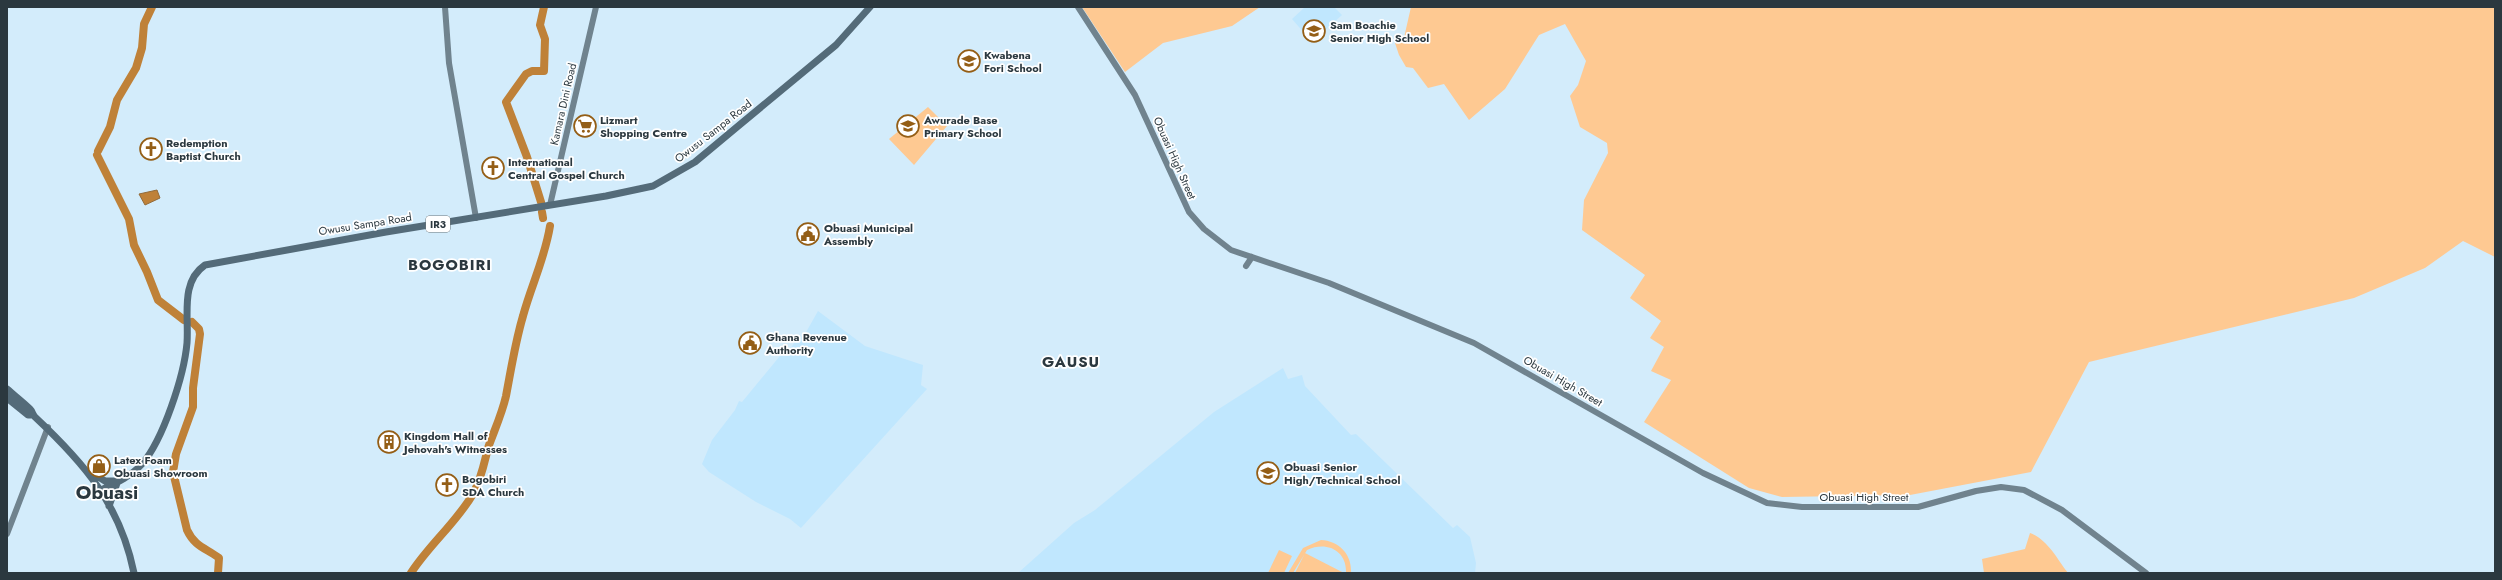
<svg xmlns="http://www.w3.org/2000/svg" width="2502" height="580" font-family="Jost,sans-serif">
<rect width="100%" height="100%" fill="#d3ecfb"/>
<!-- built -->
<path fill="#c0e7fe" d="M1305 7H1334L1342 15 1312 42 1292 19Z
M818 311 865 346 923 365 921 385 927 389 801 528 790 519 756 502 709 472 702 464 712 440 735 410 739 401 742 402 784 351 787 354 799 335 800 337 805 334Z
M1283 368 1288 379 1302 375 1305 386 1351 435 1356 434 1453 528 1457 525 1470 537 1476 563 1475 573H1018L1074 523 1095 510 1214 412Z"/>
<!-- green -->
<path fill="#fec992" d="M1082 7H1260L1232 26 1163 43 1125 72Z
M1411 7H2495V257L2463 241 2425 268 2354 298 2089 362 2031 472 1910 495 1782 497 1749 488 1644 422 1671 380 1651 371 1664 347 1650 338 1661 321 1630 298 1645 275 1582 230 1584 200 1608 153 1607 143 1580 127 1570 96 1578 85 1586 61 1565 24 1539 35 1505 89 1469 120 1444 84 1428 88 1413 68 1406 67 1399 55 1395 43 1403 42Z
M928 107 947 126 914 165 889 139Z
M2030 533C2048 540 2057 559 2068 573H1984L1982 559 2025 549Z
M1321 540C1339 541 1352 554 1351 573H1346C1347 550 1326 541 1307 550L1293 573H1288L1303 548Z
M1279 550 1292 556 1284 573H1268Z
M1305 553 1344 573H1295Z"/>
<!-- water -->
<path fill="#bf8138" stroke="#936b3a" d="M157 190 160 198 145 205 139 194Z"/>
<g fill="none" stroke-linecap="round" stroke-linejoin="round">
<!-- river -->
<path stroke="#bf8138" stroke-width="8" d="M98 151 110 127 117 100 136 68 142 48 144 24 152 7
M97 155 129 219 134 245 147 272 158 300 184 320
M541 202 527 157 506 102 526 74 532 71H544L545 39 540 25 544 7
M542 212 543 218
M192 322 199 329 200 334 193 388V407L176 454 173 472 187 530C195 547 206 548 219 558L218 573
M411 573C429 545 456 523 473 494 481 480 484 464 488 448 494 431 502 414 506 396 511 370 515 343 523 316 531 286 545 258 550 226"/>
<!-- secondary -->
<path stroke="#70838e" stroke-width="6" d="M445 7 449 63 476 218
M1078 7 1135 95 1189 212 1204 229 1231 250 1329 283 1474 343 1703 473 1767 503 1802 507H1918L1976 491 2001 487 2024 490 2062 510 2146 573
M550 205 596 7
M1246 266 1252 257
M7 534 48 427"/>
<!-- primary -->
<path stroke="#546b79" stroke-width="7" d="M7 389C15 396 23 402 30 409 33 412 32 414 35 417 84 463 120 504 134 573
M7 398 28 415H33
M92 473 105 481H117
M101 490C116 483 130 477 142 464 163 440 184 376 187 343 189 316 180 282 205 265L386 232 606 196 653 186 695 162 737 127 836 45 870 7
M109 506 117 483"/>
</g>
<!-- icons -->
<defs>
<g id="school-ring" transform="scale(1.15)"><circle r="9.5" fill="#fff" stroke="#945e16" stroke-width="1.5"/><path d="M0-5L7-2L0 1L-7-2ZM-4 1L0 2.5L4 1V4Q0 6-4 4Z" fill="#945e16"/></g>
<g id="supermarket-ring" transform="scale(1.15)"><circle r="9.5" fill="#fff" stroke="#945e16" stroke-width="1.5"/><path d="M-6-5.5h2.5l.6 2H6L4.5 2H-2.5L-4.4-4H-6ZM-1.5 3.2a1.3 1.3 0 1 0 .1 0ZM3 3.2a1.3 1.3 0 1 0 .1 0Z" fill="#945e16"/></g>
<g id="church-ring" transform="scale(1.15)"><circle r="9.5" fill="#fff" stroke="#945e16" stroke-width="1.5"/><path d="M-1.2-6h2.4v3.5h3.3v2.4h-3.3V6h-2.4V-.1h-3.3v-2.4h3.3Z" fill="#945e16"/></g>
<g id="civic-ring" transform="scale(1.15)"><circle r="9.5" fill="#fff" stroke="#945e16" stroke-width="1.5"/><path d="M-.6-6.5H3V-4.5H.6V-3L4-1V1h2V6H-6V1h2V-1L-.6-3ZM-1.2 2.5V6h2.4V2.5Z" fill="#945e16"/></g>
<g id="building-ring" transform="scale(1.15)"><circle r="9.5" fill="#fff" stroke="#945e16" stroke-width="1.5"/><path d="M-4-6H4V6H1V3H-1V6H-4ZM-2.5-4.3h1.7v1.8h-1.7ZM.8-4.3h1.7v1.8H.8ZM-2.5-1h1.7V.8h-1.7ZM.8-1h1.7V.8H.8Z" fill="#945e16"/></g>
<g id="shop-ring" transform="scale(1.15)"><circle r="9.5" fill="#fff" stroke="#945e16" stroke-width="1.5"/><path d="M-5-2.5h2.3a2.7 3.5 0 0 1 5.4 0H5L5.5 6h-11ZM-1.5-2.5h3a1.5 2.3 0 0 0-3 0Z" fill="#945e16"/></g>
</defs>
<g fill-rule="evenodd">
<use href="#school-ring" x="1314" y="31"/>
<use href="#school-ring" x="969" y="61"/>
<use href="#supermarket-ring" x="585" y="126"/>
<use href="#school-ring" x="908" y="126"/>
<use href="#church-ring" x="151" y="149"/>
<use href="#church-ring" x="493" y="168"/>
<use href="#civic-ring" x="808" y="234"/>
<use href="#civic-ring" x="750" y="343"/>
<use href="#building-ring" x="389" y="442"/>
<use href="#shop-ring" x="99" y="466"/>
<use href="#school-ring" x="1268" y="473"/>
<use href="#church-ring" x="447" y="485"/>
</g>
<g text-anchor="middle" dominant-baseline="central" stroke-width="3.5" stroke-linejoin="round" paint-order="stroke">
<!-- shield labels -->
<rect fill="#fff" stroke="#6b7479" stroke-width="1" x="426" y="216" width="24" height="16" rx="3"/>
<g font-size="10" font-weight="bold" fill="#2b383f">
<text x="438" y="224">IR3</text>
</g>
<!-- poi labels -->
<g font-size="11" font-weight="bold" fill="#2b383f" stroke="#fff" text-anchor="start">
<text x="1330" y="25">Sam Boachie<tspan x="1330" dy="13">Senior High School</tspan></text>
<text x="984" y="55">Kwabena<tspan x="984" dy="13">Fori School</tspan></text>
<text x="600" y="120">Lizmart<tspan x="600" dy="13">Shopping Centre</tspan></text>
<text x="924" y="120">Awurade Base<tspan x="924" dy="13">Primary School</tspan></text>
<text x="166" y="143">Redemption<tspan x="166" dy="13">Baptist Church</tspan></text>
<text x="508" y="162">International<tspan x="508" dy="13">Central Gospel Church</tspan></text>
<text x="824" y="228">Obuasi Municipal<tspan x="824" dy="13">Assembly</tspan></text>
<text x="766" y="337">Ghana Revenue<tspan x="766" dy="13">Authority</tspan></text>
<text x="404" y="436">Kingdom Hall of<tspan x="404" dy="13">Jehovah's Witnesses</tspan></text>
<text x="114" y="460">Latex Foam<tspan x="114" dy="13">Obuasi Showroom</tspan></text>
<text x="1284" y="467">Obuasi Senior<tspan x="1284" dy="13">High/Technical School</tspan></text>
<text x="462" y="479">Bogobiri<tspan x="462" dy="13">SDA Church</tspan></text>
</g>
<!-- street labels -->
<g font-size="11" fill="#2b383f" stroke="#fff">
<text transform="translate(563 104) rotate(-77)">Kamara Dini Road</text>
<text transform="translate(713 131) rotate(-38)">Owusu Sampa Road</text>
<text transform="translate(1175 158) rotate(66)">Obuasi High Street</text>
<text transform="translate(365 224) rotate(-9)">Owusu Sampa Road</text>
<text transform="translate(1563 381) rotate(30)">Obuasi High Street</text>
<text x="1864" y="497">Obuasi High Street</text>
</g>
<!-- district labels -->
<g font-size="15" font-weight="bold" letter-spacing="1" fill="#2b383f" stroke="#fff">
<text x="450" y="265">BOGOBIRI</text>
<text x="1071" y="362">GAUSU</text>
</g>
<!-- town labels -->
<g font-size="19" font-weight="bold" fill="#2b383f" stroke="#fff">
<text x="107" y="492">Obuasi</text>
</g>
</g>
<!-- border -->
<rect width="2502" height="580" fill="none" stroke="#2b383f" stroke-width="16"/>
</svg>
